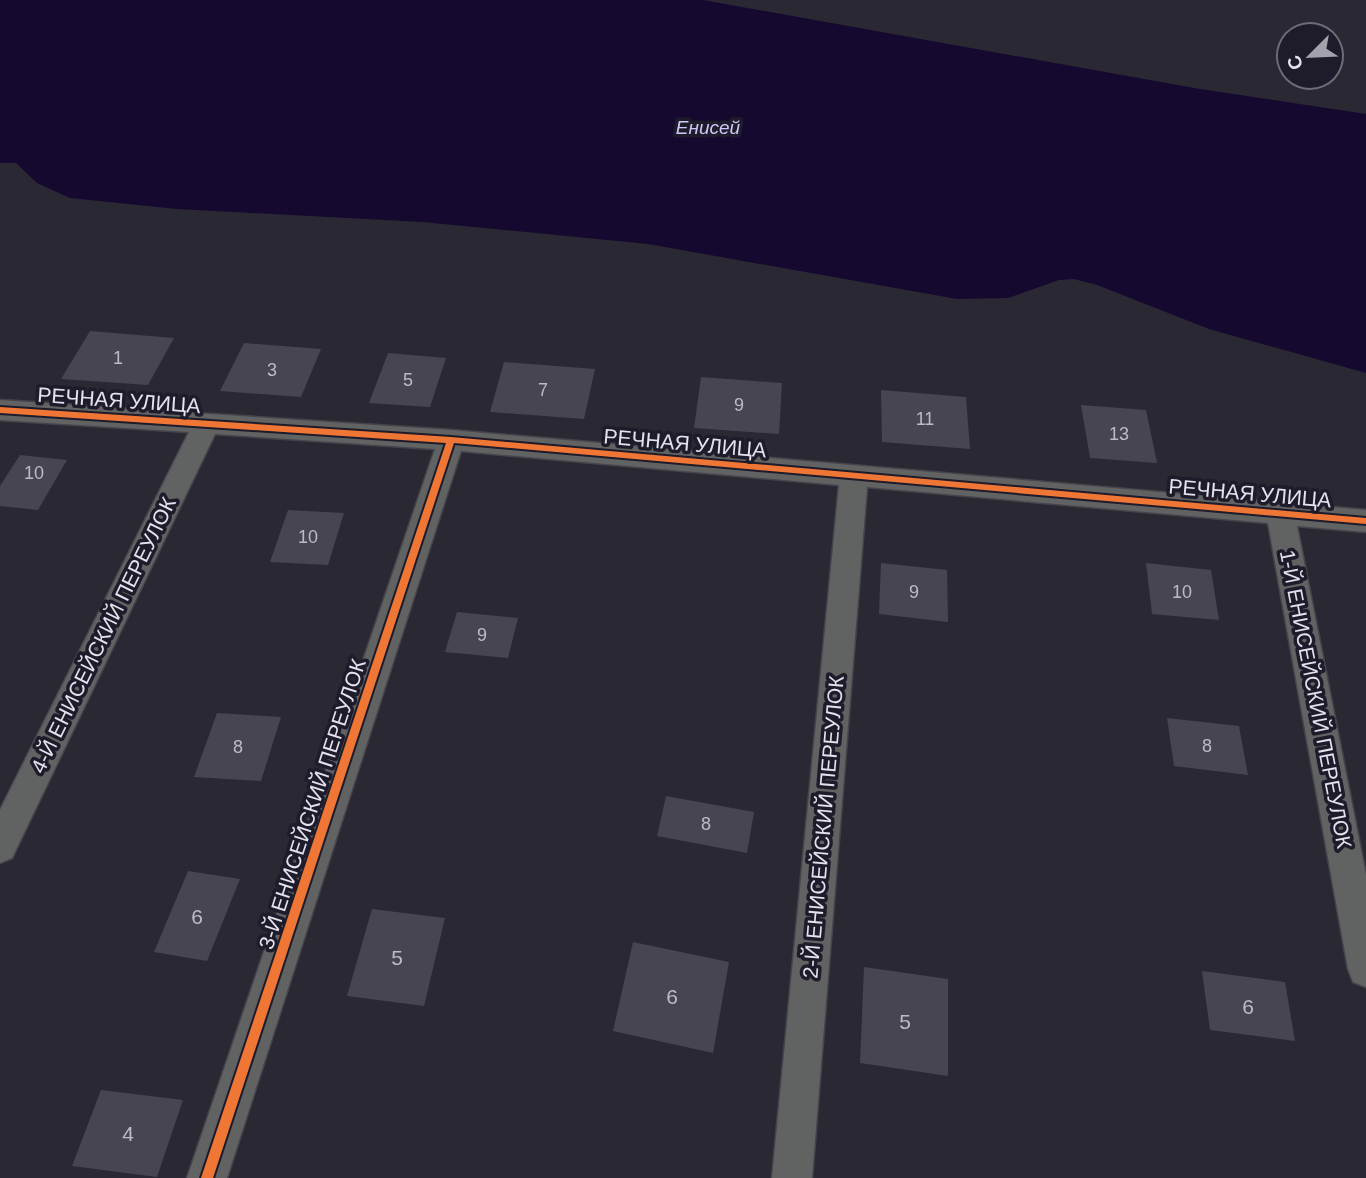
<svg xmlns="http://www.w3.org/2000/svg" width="1366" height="1178" font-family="Helvetica,sans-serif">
<rect width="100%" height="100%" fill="#2a2832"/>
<!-- water -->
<path fill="#160930" d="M0 0H703L1200 89 1366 114V373L1209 329 1097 285 1074 279 1059 280 1008 298 957 299 648 244 422 222 177 209 70 198 37 183 16 163H0Z"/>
<!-- building -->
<path fill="#474552" d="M90 331 174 338 148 385 61 379Z
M244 343 321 349 301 397 220 391Z
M388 353 446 358 430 407 369 403Z
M504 362 595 369 584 419 490 412Z
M701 377 782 383 779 434 694 428Z
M881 390 966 397 970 449 882 442Z
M1081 405 1146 410 1157 463 1090 458Z
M20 455 67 460 38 510 0 506V486Z
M288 510 344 513 328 565 270 562Z
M881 563 947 570 948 622 879 614Z
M1146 563 1211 570 1219 620 1152 614Z
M457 612 518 618 508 658 445 652Z
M217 713 281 717 261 781 194 777Z
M1167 718 1239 726 1248 775 1174 766Z
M666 796 754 812 747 853 657 836Z
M188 871 240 879 207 961 154 952Z
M372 909 445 918 424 1006 347 996Z
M633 942 729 962 713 1053 613 1031Z
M864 967 948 979V1076L860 1063Z
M1202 971 1285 982 1295 1041 1210 1030Z
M101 1090 183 1100 157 1177 72 1166Z"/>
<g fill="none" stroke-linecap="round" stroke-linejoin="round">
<!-- minor casing -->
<g stroke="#45434b" stroke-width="3">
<path id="minor" d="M0 400 451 430 1366 510V532L1297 526 1366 875V987L1353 982 1348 969 1268 523 867 487 812 1178H772L839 485 461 451 227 1178H187L435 449 215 434 12 858 0 863V810L189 432 0 420Z"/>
</g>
<!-- minor -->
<use href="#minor" fill="#606362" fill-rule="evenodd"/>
<!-- cycleway casing -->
<g stroke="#1e1b2b" stroke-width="4">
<path id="cycleway" d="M0 407 451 437 1366 518V524L454 443 213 1178H201L446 443 0 413Z"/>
</g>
<!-- cycleway -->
<use href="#cycleway" fill="#f07635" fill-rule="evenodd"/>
</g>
<g text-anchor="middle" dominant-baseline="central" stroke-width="7" stroke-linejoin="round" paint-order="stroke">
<!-- number labels -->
<g font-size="18" fill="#bcbbc6">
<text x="118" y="358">1</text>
<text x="272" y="370">3</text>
<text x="408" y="380">5</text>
<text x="543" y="390">7</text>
<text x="739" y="405">9</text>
<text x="925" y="419">11</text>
<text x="1119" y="434">13</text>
<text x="34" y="473">10</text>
<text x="308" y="537">10</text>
<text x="914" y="592">9</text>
<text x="1182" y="592">10</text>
<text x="482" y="635">9</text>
<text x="1207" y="746">8</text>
<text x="238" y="747">8</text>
<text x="706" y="824">8</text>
</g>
<!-- far-water labels -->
<g font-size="19" font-style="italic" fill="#cdc7f6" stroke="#1e1b2b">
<text x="708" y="127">Енисей</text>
</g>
<!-- street labels -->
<g font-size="21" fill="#e3e2ed" stroke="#1e1b2b">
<text transform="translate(119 400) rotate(4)">РЕЧНАЯ УЛИЦА</text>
<text transform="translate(685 443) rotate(5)">РЕЧНАЯ УЛИЦА</text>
<text transform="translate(1250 493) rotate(5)">РЕЧНАЯ УЛИЦА</text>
<text transform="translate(103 635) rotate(-64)">4-Й ЕНИСЕЙСКИЙ ПЕРЕУЛОК</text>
<text transform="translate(1316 699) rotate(79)">1-Й ЕНИСЕЙСКИЙ ПЕРЕУЛОК</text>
<text transform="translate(312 804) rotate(-72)">3-Й ЕНИСЕЙСКИЙ ПЕРЕУЛОК</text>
<text transform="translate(823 827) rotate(-85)">2-Й ЕНИСЕЙСКИЙ ПЕРЕУЛОК</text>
</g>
<!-- near-number labels -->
<g font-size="21" fill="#bcbbc6">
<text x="197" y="916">6</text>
<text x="397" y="957">5</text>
<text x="672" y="996">6</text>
<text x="1248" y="1006">6</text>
<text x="905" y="1021">5</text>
<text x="128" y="1133">4</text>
</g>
</g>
<!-- north arrow -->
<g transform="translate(1310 56) rotate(246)"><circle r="33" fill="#1e1b2b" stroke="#6d6b79" stroke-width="2"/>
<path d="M0-5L12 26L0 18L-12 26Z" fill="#a2a1ac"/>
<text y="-10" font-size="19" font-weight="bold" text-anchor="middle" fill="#e3e2ed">С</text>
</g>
</svg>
